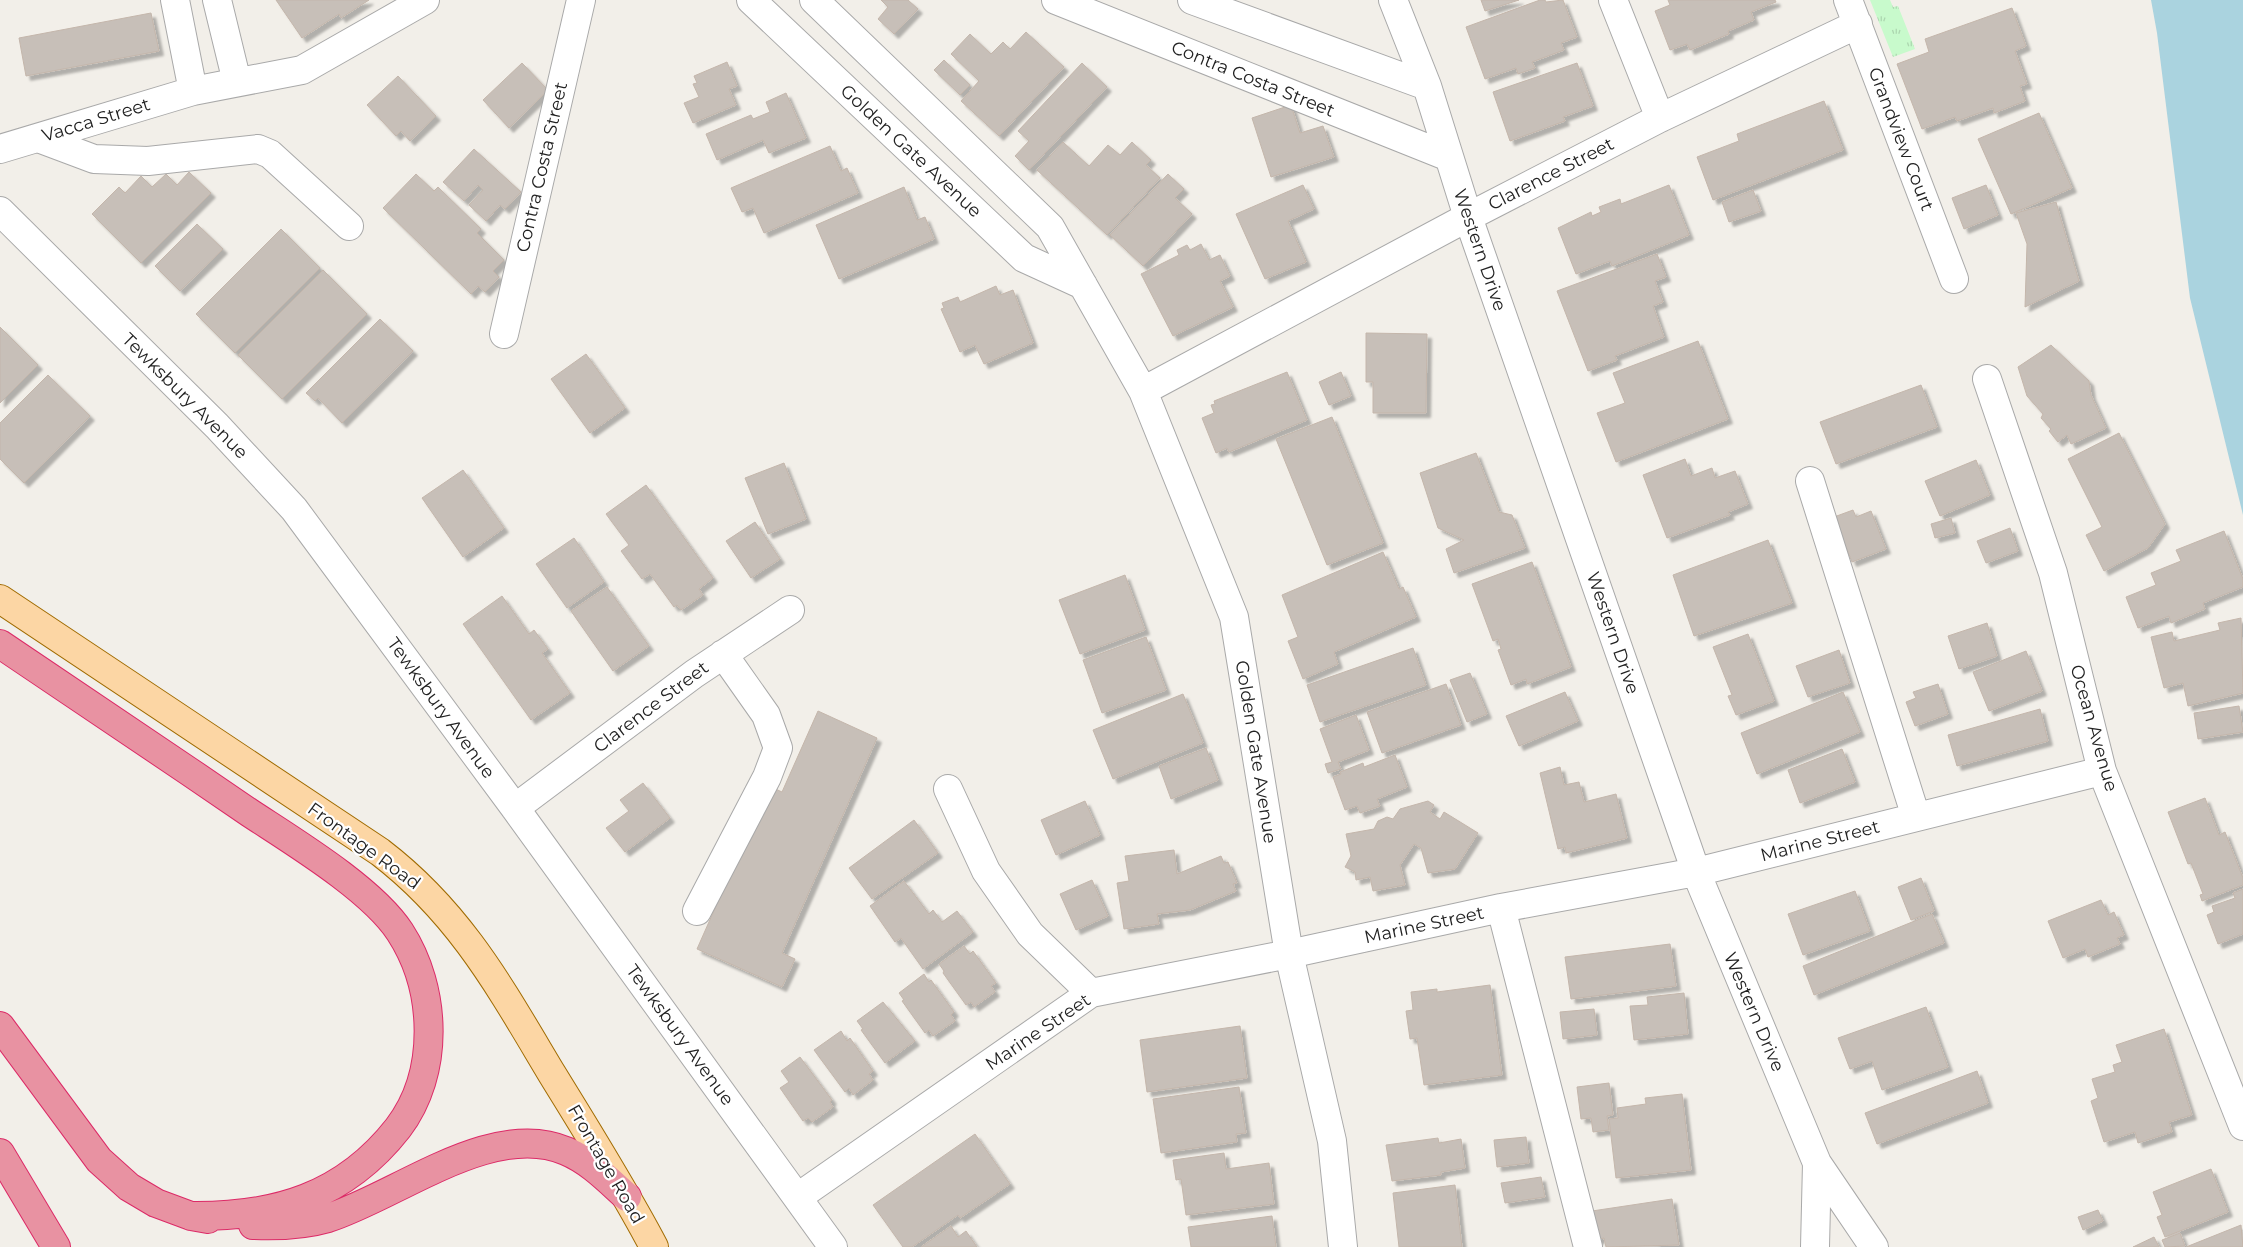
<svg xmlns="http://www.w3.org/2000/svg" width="2243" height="1247" font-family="Montserrat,sans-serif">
<defs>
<pattern id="park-tufts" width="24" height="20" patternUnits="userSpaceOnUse" patternTransform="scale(1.25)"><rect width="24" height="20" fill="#c8facc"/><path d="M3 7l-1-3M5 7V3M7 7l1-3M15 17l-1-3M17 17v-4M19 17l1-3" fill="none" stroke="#acd6af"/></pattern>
<filter id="shadow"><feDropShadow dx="4.5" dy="4.5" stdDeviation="1" flood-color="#0004"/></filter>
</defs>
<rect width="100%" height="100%" fill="#f2efe9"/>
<!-- park -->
<path fill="url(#park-tufts)" d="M1870 0H1890L1893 7 1898 6 1915 49 1893 57Z"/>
<!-- water -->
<path fill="#aad3df" d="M2151 0H2243V515L2190 298 2157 33Z"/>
<!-- building -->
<path fill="#c7bfb8" stroke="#c4b6ab" filter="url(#shadow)" d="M276 0H369L341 18 339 14 302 38Z
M881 0H908L918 9 894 34 878 19 888 7Z
M1481 0H1519L1485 11Z
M1540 0H1545L1546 2 1563 0 1577 37 1561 43 1564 50 1532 62 1535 68 1518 74 1516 68 1485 79 1466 27Z
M1668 0H1775L1776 2 1751 12 1754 20 1728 31 1729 34 1690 50 1687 44 1670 50 1655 11 1670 5Z
M2012 8 2026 46 2015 51 2027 84 2020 86 2025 101 1994 113 1993 108 1957 121 1955 117 1922 129 1897 64 1929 52 1925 39Z
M151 13 159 51 26 76 19 38Z
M1026 32 1064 67 999 136 961 101 979 81 951 54 970 34 991 54 1003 42 1010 49Z
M944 60 970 85 960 95 934 70Z
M727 62 737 86 729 89 736 105 693 123 684 103 699 97 693 84 697 83 694 76Z
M522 63 548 90 509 128 483 100Z
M1082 63 1107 87 1029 170 1015 156 1029 141 1018 131Z
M1577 63 1593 106 1563 117 1565 121 1510 141 1493 92Z
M398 76 436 116 410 141 401 131 396 136 367 105Z
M786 93 806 138 769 153 763 140 717 160 706 134 751 115 753 119 770 112 766 102Z
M1824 101 1843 150 1713 200 1697 157 1739 141 1737 134Z
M1291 105 1300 133 1323 126 1334 157 1271 177 1252 118Z
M2039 113 2072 188 2011 214 1978 139Z
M1063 142 1089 166 1108 145 1120 155 1132 142 1151 160 1146 165 1160 178 1107 235 1037 170Z
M830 146 841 171 847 168 858 193 764 233 753 208 742 212 731 188Z
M474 149 521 192 505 209 500 205 486 221 469 205 483 190 478 185 464 201 443 182Z
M189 172 211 193 141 263 92 214 119 187 125 193 141 176 152 187 166 174 177 185Z
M416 174 434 191 438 187 481 229 477 233 504 260 493 271 499 277 485 292 478 286 471 294 383 208Z
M1168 174 1184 189 1175 198 1192 214 1143 266 1110 235Z
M1303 185 1314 209 1288 221 1306 262 1265 279 1236 214Z
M1669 185 1689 235 1612 266 1610 261 1576 274 1558 228 1591 212 1592 216 1601 212 1599 207 1620 199 1621 204Z
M1986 185 1998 215 1964 229 1952 198Z
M904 187 917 220 925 217 934 239 839 279 816 225Z
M1753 190 1761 211 1729 222 1722 202Z
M2056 202 2079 281 2025 307 2027 244 2016 213Z
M197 224 223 249 180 291 155 266Z
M281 229 320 268 235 353 196 314Z
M1201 244 1209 260 1220 255 1230 276 1220 281 1233 307 1173 336 1141 274 1179 255 1177 250 1187 245 1190 250Z
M1657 254 1666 277 1655 281 1663 302 1653 306 1664 337 1615 356 1617 360 1588 371 1557 291Z
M323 270 367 314 282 399 238 355Z
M996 286 1000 295 1013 290 1033 343 984 364 975 345 960 352 941 309 944 308 942 303 958 297 960 302Z
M380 319 413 351 342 423 318 398 315 401 306 393Z
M0 327 38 365 0 403Z
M1366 333 1427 334 1426 413H1373V382H1366Z
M1698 341 1728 419 1616 462 1597 413 1625 403 1613 373Z
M2051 345 2089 381 2091 395 2106 428 2071 444 2067 435 2058 442 2049 431 2051 429 2041 418 2043 414 2027 396 2018 367Z
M586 354 625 408 590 433 551 379Z
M1287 372 1307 420 1229 452 1227 448 1216 453 1202 418 1214 413 1211 405 1215 404 1214 401Z
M1341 372 1351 396 1329 405 1319 382Z
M48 375 90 416 24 483 0 459V423Z
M1921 385 1937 427 1836 464 1820 422Z
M1332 417 1383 543 1327 565 1276 439Z
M2119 433 2165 524 2148 548 2104 571 2086 535 2102 527 2068 459Z
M1476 453 1499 512 1512 515 1525 548 1454 573 1446 549 1464 540 1438 528 1420 473Z
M1685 459 1691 476 1712 468 1715 478 1735 471 1748 504 1728 512 1730 515 1667 538 1643 475Z
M1976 460 1990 495 1940 516 1925 481Z
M784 463 806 519 768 534 745 478Z
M463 470 504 528 463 557 422 498Z
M646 485 713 578 699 589 703 595 681 610 677 605 674 607 650 574 642 579 621 551 629 545 606 514Z
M1853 510 1856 517 1871 511 1886 549 1852 562 1834 517Z
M1951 518 1955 533 1935 538 1931 524Z
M755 522 780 559 751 578 726 541Z
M2010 528 2018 551 1986 563 1977 541Z
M2224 531 2243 579V587L2203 603 2205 609 2171 623 2169 616 2138 628 2126 597 2156 585 2151 573 2181 561 2176 550Z
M574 538 604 582 567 608 536 564Z
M1768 540 1792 603 1694 636 1673 575Z
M1383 552 1399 589 1403 587 1416 617 1334 652 1338 664 1303 679 1288 641 1298 637 1282 595Z
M1532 562 1571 667 1527 684 1526 679 1511 685 1498 650 1501 649 1498 639 1493 641 1472 584Z
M1125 575 1145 630 1080 654 1059 600Z
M607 587 649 646 613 671 571 611Z
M502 596 529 634 534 630 548 649 542 653 570 693 531 720 463 624Z
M2241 618 2243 693 2188 706 2183 683 2164 688 2151 637 2172 632 2174 641 2220 630 2218 623Z
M1987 623 1997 656 1959 669 1948 636Z
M1748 634 1774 701 1736 715 1728 696 1732 695 1713 647Z
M1146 637 1166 690 1102 713 1083 660Z
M1413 648 1426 685 1320 722 1307 685Z
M1839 650 1850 683 1808 697 1796 666Z
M2026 651 2042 691 1989 711 1973 672Z
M1470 673 1487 714 1467 722 1450 680Z
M1446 684 1461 725 1382 753 1367 712Z
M1938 684 1948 714 1915 726 1906 702 1916 698 1913 692Z
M1565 692 1578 721 1519 746 1506 716Z
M1843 692 1860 732 1757 774 1741 733Z
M1183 694 1203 743 1113 779 1093 730Z
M2239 706 2243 732 2198 739 2194 713Z
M2040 709 2048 741 1957 766 1948 735Z
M818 711 877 738 782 953 795 959 782 987 697 949 769 786 782 792Z
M1356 715 1369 750 1338 762 1341 769 1328 773 1325 764 1332 762 1320 729Z
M1206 748 1218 780 1171 799 1159 766Z
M1842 749 1855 782 1800 803 1788 770Z
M1395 755 1407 787 1377 799 1380 806 1360 813 1357 806 1345 810 1333 777 1341 774 1340 772 1363 763 1364 767Z
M1560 767 1564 785 1579 782 1584 802 1616 794 1627 838 1566 853 1565 847 1558 849 1540 773Z
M643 783 670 818 625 852 606 828 629 811 620 800Z
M2205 798 2219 835 2225 832 2243 878V885L2202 901 2200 895 2203 894 2191 863 2188 864 2168 812Z
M1085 801 1100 835 1056 855 1041 820Z
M1428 801 1434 805 1430 812 1440 819 1444 812 1478 833 1455 869 1428 873 1421 848 1414 844 1400 865 1405 885 1373 891 1370 877 1356 880 1355 872 1345 867 1351 856 1346 834 1374 829 1378 821 1387 817 1393 819 1400 809Z
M914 820 938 853 872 899 849 868Z
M1174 850 1177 874 1221 856 1224 863 1228 862 1237 883 1233 884 1236 891 1190 910 1157 914 1159 924 1124 929 1117 883 1129 881 1125 856Z
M1921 878 1934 911 1911 920 1898 887Z
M1092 880 1108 916 1076 930 1060 894Z
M904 881 929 914 933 910 942 922 957 911 973 932 923 969 901 938 895 942 870 906Z
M2243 889V934L2218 944 2207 915 2214 912 2212 906 2235 898 2233 893Z
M1855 891 1870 931 1803 955 1788 914Z
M2101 900 2108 915 2114 912 2124 935 2117 938 2120 944 2088 957 2085 949 2063 958 2048 921Z
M1932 914 1944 943 1814 995 1803 966Z
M1670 944 1676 986 1571 999 1565 957Z
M964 946 970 954 973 951 996 983 991 986 995 992 974 1007 971 1002 966 1005 943 973 944 971 939 964Z
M924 974 929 982 931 980 954 1012 951 1015 955 1021 933 1036 929 1030 925 1033 902 1001 904 1000 899 993Z
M1490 985 1502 1075 1424 1085 1417 1038 1410 1039 1406 1011 1413 1010 1411 992 1437 989V992Z
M1684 993 1688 1034 1634 1040 1630 1006 1648 1005 1647 997Z
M883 1002 915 1041 885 1063 861 1030 863 1029 857 1021Z
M1926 1007 1948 1067 1882 1090 1872 1061 1850 1069 1838 1038Z
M1594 1009 1597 1035 1563 1039 1560 1012Z
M1240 1026 1247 1078 1147 1092 1140 1040Z
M2164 1029 2192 1115 2169 1122 2172 1132 2138 1143 2135 1132 2104 1142 2091 1101 2098 1098 2092 1079 2115 1072 2113 1065 2122 1062 2116 1045Z
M841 1031 847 1041 850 1038 873 1071 869 1074 873 1080 853 1095 849 1088 845 1092 814 1050Z
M800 1057 832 1100 830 1102 833 1107 812 1122 808 1118 803 1121 780 1088 789 1082 781 1071Z
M1977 1071 1988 1103 1877 1144 1865 1113Z
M1609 1083 1613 1115 1607 1116 1609 1130 1593 1132 1591 1118 1581 1119 1577 1087Z
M1239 1087 1246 1133 1236 1134 1237 1142 1161 1153 1153 1099Z
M1682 1094 1691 1170 1616 1178 1609 1119 1618 1118 1617 1108 1646 1104 1645 1098Z
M975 1134 1010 1184 960 1218 958 1215 912 1247H903L873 1205Z
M1526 1137 1529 1163 1497 1167 1494 1140Z
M1438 1138 1439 1143 1461 1139 1465 1168 1441 1172V1175L1392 1181 1386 1145Z
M1224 1153 1226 1169 1269 1163 1274 1204 1186 1215 1181 1179 1176 1180 1173 1160Z
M2211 1169 2228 1212 2165 1237 2157 1217 2162 1215 2153 1192Z
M1541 1177 1545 1197 1505 1203 1501 1183Z
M1455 1185 1462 1247H1399L1393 1193Z
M1672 1199 1679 1245 1606 1247 1604 1238 1596 1240 1592 1211Z
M2098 1210 2103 1221 2083 1230 2078 1217Z
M1272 1216 1276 1247H1191L1188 1227Z
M2241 1225 2243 1247H2186Z
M951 1226 958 1237 966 1231 977 1247H921Z
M2180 1233 2185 1246 2165 1247 2162 1240Z
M2154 1237 2159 1247H2133Z"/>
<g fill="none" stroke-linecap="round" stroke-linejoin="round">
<!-- minor casing -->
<g stroke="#a9a9a9" stroke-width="30">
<path id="minor" d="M175 0 193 91
M217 0 237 82
M751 0 1024 258 1083 285
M814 0 1050 227 1143 391 1234 617 1289 954 1332 1141 1343 1247
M1056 0 1449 157
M1192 0 1427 86
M1393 0 1427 86 1468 217 1696 872 1817 1163 1874 1247
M1613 0 1660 118
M1848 0 1954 279
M38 138 94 159 148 161 258 149 270 154 349 226
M0 149 193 91 302 70 425 0
M0 211 217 426 294 509 515 808 833 1247
M504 334 581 0
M1987 379 2053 573 2102 771 2243 1126
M1143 391 1468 217 1660 118 1858 24
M1810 481 1916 817
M948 789 986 871 1030 934 1091 993
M515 808 694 674 790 610
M1501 908 1588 1247
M697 911 767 777 778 748 766 715 723 654
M798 1197 1091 993 1289 954 1501 908 1696 872 2102 771
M1815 1247 1817 1163"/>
</g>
<!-- major casing -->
<g stroke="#a06b00" stroke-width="30">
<path id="major" d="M0 599 380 852C461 914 501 989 552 1074 587 1131 623 1188 654 1247"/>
</g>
<!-- highway casing -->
<g stroke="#dc2a67" stroke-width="30">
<path id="highway" d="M0 644C83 700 167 756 250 813 294 842 372 889 400 932 437 989 440 1073 398 1128 344 1197 275 1217 191 1216
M0 1026 99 1160 129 1187 156 1203 191 1216 208 1219
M0 1153 56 1247
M253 1225C277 1226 304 1225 328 1218 397 1196 493 1119 566 1151 590 1161 608 1180 627 1197"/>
</g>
<!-- minor -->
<use href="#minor" stroke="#fff" stroke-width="28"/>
<!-- major -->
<use href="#major" stroke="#fcd6a4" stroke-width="28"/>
<!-- highway -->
<use href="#highway" stroke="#e892a2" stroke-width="28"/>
</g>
<g text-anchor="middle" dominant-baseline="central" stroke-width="4.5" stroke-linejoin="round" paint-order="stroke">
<!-- street labels -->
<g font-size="18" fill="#222" stroke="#fff">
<text transform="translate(1253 79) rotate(22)">Contra Costa Street</text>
<text transform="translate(96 120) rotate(-17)">Vacca Street</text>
<text transform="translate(1901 139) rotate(69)">Grandview Court</text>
<text transform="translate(911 151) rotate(43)">Golden Gate Avenue</text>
<text transform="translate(542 167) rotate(-77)">Contra Costa Street</text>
<text transform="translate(1551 174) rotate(-27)">Clarence Street</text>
<text transform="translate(1480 250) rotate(71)">Western Drive</text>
<text transform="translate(185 396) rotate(45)">Tewksbury Avenue</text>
<text transform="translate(1613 633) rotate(71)">Western Drive</text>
<text transform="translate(651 707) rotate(-37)">Clarence Street</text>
<text transform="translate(441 708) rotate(54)">Tewksbury Avenue</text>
<text transform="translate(2094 728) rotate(74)">Ocean Avenue</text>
<text transform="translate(1256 752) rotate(81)">Golden Gate Avenue</text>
<text transform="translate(1820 841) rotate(-14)">Marine Street</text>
<text transform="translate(364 846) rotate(36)">Frontage Road</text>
<text transform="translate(1424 925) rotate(-12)">Marine Street</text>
<text transform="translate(1754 1012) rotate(67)">Western Drive</text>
<text transform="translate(1038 1032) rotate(-34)">Marine Street</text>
<text transform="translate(680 1035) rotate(54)">Tewksbury Avenue</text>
<text transform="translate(606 1164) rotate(60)">Frontage Road</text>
</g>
</g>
</svg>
